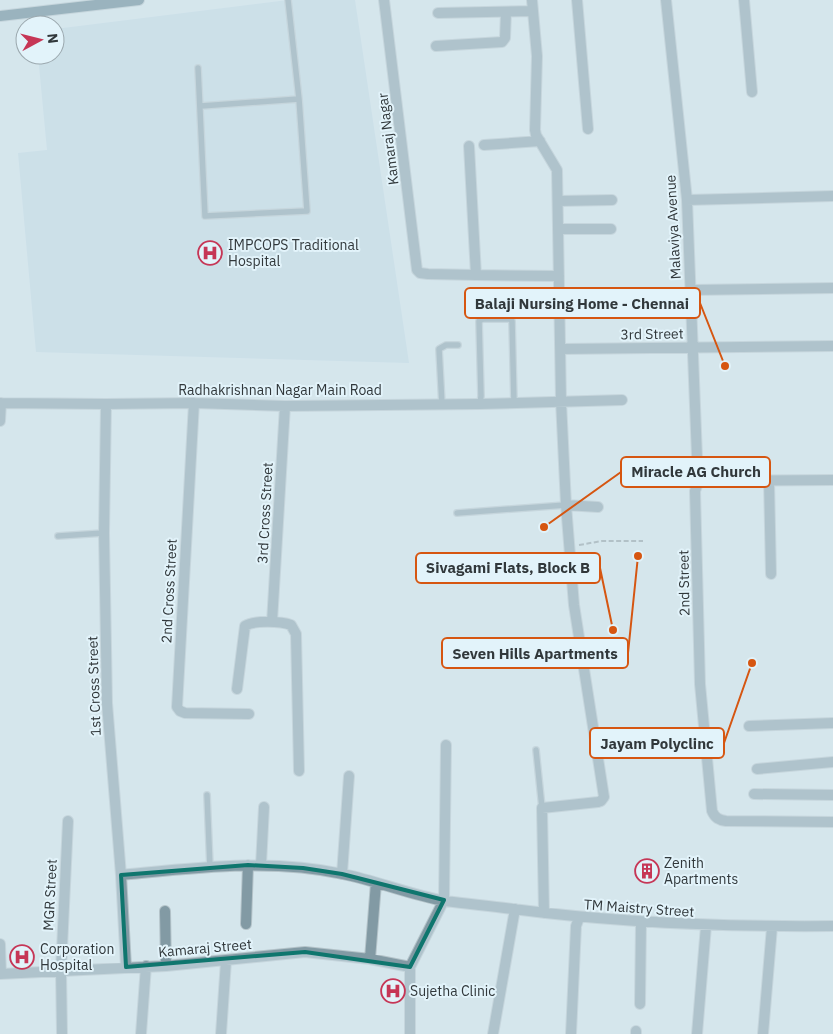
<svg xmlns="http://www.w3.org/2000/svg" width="833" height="1034" font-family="'IBM Plex Sans',sans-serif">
<rect width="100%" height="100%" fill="#d5e6ec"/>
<!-- built -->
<path fill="#c1d9e3" d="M288 0H355L409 363 36 352 18 153 47 150 38 55H55V29Z"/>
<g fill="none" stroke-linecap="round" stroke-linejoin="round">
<!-- service casing -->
<g stroke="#b4c3c9" stroke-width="8">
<path id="service" d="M198 68 205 216 307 211 299 99 288 0
M201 106 299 99
M480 404 481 396 479 321 483 319H510L512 321 514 403
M442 405 439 349 446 345H458
M457 513 566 505
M58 536 104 533
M536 750 542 808
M207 795 210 867"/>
</g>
<!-- minor casing -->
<g stroke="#b4c3c9" stroke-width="12">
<path id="minor" d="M384 0 417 270 420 273 428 274 476 275
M532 0 537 56 535 130 536 135 557 170 561 401 566 505 574 605 604 797 601 801 598 802 542 808 544 913
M577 0 588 129
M666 0 687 200 698 483
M744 0 752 92
M438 13 533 11
M436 46 502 42 505 38 506 12
M484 145 540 141
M469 146 476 275 559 276
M687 200 833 196
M558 201 612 200
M558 229H611
M691 290 833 288
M561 349 833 346
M0 403 106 404 194 403 285 406 480 404 622 400
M194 403 177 707 180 711 185 713 249 714
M106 404 104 533 107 703 121 875 126 967
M0 421 1 403
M833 480 705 481 698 483 695 491 700 684 712 811C715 818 719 820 726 821L833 822
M769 481 771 574
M566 505 598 507
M272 622 285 406
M237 689 245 626C254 620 281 621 291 625L296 634 299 771
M749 726 833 723
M757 769 833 762
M754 794 833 795
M261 865 264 807
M342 874 349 776
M121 875C195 868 270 858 343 874 377 881 411 895 445 901 468 904 490 906 513 909 620 923 725 927 833 926
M165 911 166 966
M246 924 248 865
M0 944 1 974
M370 959 376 883
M0 974 166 966 305 952 370 959 410 967
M640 1004 641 923
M62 1034 61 970 68 821
M141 1034 146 966
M221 1034 226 961
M410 1034V967L444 900 446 745
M493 1034 515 909
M571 1034 576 926 579 918
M636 1034V1031
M697 1034 706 926
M763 1034 772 927"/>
</g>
<!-- secondary casing -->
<g stroke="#b4c3c9" stroke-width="12">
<path id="secondary" d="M0 16 139 0"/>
</g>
<!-- path -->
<path stroke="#889599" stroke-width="2" stroke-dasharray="5 2.5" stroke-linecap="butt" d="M579 545 602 541H643"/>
<!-- service -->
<use href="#service" stroke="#829aa4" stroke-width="5.5"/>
<!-- minor -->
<use href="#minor" stroke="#829aa4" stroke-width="10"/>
<!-- secondary -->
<use href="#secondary" stroke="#527785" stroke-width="10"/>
</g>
<!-- marked area -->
<path d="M0 0H833V1034H0ZM248 865 303 868 342 874 444 900 410 967 305 952 126 967 121 875Z" fill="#d5e6ec" fill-opacity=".55" fill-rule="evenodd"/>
<path fill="none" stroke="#0f766e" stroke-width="4" stroke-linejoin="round" d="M248 865 303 868 342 874 444 900 410 967 305 952 126 967 121 875Z"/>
<!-- icons -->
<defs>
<g id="hospital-ring" transform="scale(1.25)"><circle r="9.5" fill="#e2f3fa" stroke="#c63656" stroke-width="1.5"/><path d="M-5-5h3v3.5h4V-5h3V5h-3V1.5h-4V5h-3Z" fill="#c63656"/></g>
<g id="building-ring" transform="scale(1.25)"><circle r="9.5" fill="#e2f3fa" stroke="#c63656" stroke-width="1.5"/><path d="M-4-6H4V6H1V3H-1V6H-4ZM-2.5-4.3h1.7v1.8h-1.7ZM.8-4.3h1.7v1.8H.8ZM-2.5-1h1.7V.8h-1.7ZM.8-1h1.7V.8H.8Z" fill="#c63656"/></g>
</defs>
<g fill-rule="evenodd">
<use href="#hospital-ring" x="210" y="253"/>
<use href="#building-ring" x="647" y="871"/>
<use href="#hospital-ring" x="22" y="957"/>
<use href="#hospital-ring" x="393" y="991"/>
</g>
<g text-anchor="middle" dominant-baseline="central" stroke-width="4" stroke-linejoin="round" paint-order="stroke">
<!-- street labels -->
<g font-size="14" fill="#31383b" stroke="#e2f3fa">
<text transform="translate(388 139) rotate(-97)">Kamaraj Nagar</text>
<text transform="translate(673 227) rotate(-93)">Malaviya Avenue</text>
<text transform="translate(652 334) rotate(-1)">3rd Street</text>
<text x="280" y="390">Radhakrishnan Nagar Main Road</text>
<text transform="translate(265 513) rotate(-87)">3rd Cross Street</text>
<text transform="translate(684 583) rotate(-91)">2nd Street</text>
<text transform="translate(169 591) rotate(-87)">2nd Cross Street</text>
<text transform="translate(94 686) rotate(-92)">1st Cross Street</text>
<text transform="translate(50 895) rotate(-87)">MGR Street</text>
<text transform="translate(639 908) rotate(4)">TM Maistry Street</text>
<text transform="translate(205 948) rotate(-5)">Kamaraj Street</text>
</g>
<!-- poi labels -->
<g font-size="14" fill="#31383b" stroke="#e2f3fa" text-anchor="start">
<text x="228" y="245">IMPCOPS Traditional<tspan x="228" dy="16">Hospital</tspan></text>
<text x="664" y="863">Zenith<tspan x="664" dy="16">Apartments</tspan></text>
<text x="40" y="949">Corporation<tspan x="40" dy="16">Hospital</tspan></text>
<text x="410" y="991">Sujetha Clinic</text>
</g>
</g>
<!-- callouts -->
<path fill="none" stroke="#d65611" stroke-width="2" d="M725 366L700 303M544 527L621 472M613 630L600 568M638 556L628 653M752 663L724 743"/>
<g fill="#d65611" stroke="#e2f3fa" stroke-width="2">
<circle cx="725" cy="366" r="5"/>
<circle cx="544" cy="527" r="5"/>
<circle cx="613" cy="630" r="5"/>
<circle cx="638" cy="556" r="5"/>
<circle cx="752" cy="663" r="5"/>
</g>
<g fill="#e2f3fa" stroke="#d65611" stroke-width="2">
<rect x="465" y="288" width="235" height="30" rx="5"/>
<rect x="621" y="457" width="149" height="30" rx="5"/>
<rect x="416" y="553" width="184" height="30" rx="5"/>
<rect x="442" y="638" width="186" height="30" rx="5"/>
<rect x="590" y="728" width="134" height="30" rx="5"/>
</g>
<g font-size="15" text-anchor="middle" font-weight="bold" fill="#31383b">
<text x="582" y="309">Balaji Nursing Home - Chennai</text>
<text x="696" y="477">Miracle AG Church</text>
<text x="508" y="573">Sivagami Flats, Block B</text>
<text x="535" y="659">Seven Hills Apartments</text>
<text x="657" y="749">Jayam Polyclinc</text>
</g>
<!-- north arrow -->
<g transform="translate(40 40) rotate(83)"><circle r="24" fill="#e2f3fa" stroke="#9ba8ae"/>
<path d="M0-4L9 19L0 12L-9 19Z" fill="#c63656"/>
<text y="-8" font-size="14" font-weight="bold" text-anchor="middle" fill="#31383b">N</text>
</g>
</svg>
